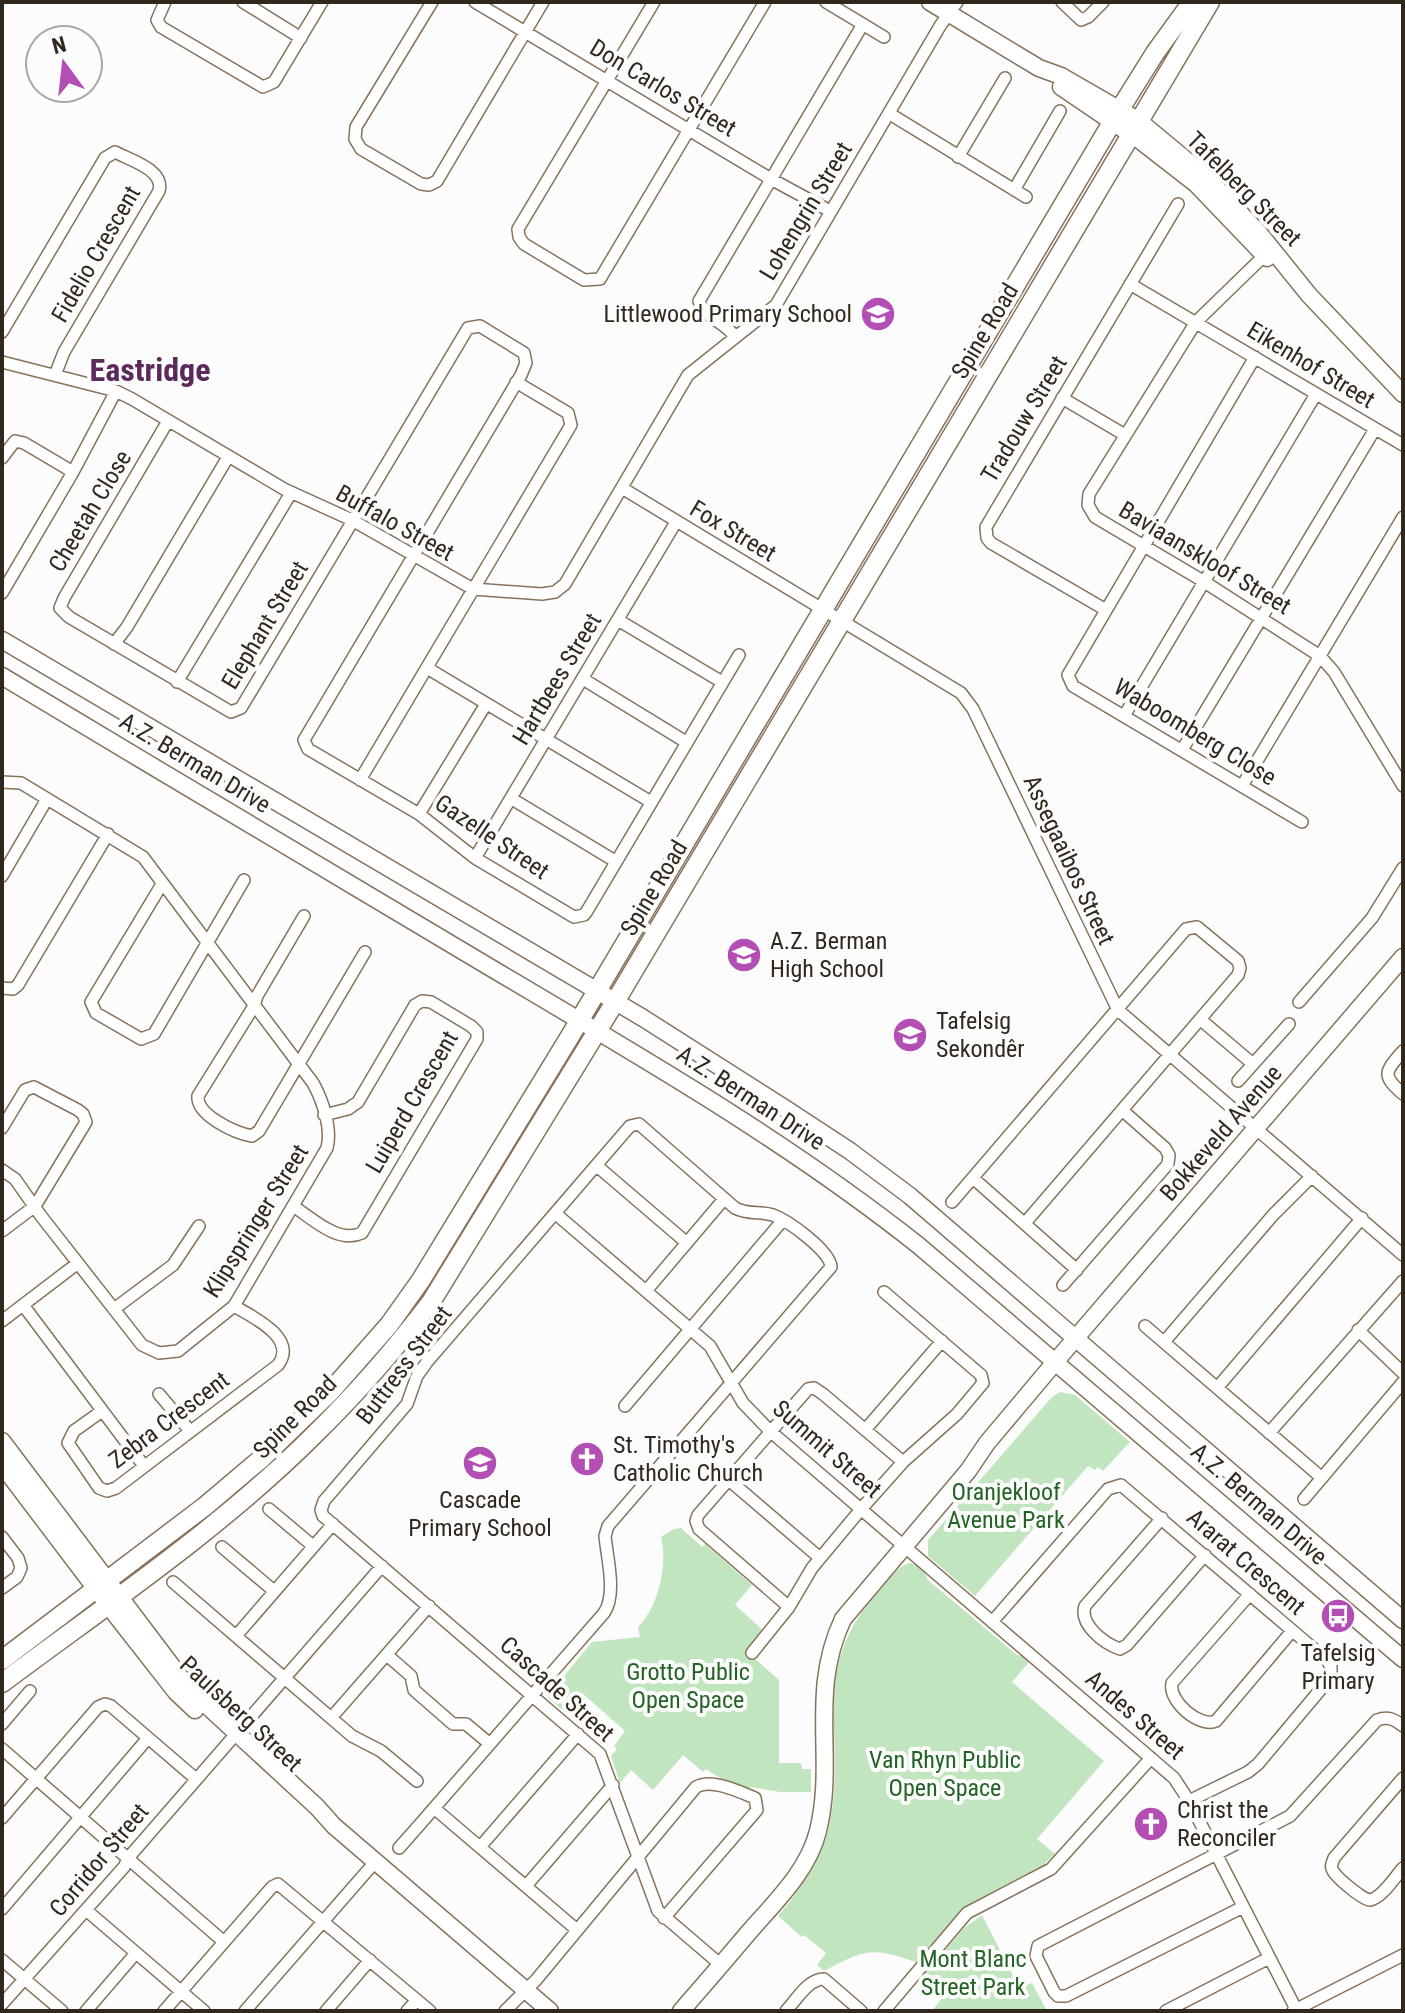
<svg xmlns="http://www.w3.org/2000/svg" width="1405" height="2013" font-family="'Roboto Condensed',sans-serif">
<rect width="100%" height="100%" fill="#fcfcfc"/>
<!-- green -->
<path fill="#c1e6bf" d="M1060 1392 1075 1395 1130 1442 1103 1471 1098 1467 1095 1470 1088 1466 975 1596 928 1556V1540L1052 1397Z
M681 1528 702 1547 705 1544 752 1585 735 1605 764 1631 747 1652 779 1680V1763H801L802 1769H811V1792H780L751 1787 750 1791 720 1781V1778L706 1769 703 1772 683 1755 653 1790 631 1770 620 1783 611 1756 617 1749 614 1746 625 1731 582 1693 565 1712 548 1698 546 1690 560 1675 563 1677 592 1642 640 1637 638 1627C658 1607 668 1567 661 1537L674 1529Z
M910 1563C920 1565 924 1570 928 1580L1017 1655 1023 1656 1029 1662 1012 1682 1104 1761 1037 1839 1055 1854 1045 1863 1047 1865 961 1912 916 1962C871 1947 866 1949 824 1971L817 1965 826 1953 804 1935 802 1937 778 1916C801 1889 823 1858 830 1822 847 1735 808 1673 875 1595 886 1583 894 1568 910 1563Z
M982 1915 1019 1987 1032 1983 1047 2011H932L945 1994 925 1974 964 1928Z"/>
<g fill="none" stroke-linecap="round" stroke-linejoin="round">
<!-- street casing -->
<g stroke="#887259" stroke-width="14">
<path id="street" d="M165 2 157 20 161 27 263 87 274 82 322 2
M243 2 301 38
M432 2 356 127 355 139 361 149 421 184 429 185 437 181 543 2
M475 2 771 179 830 211
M654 2 518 229 519 237 524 244 584 280 600 279 765 2
M826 2 884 37
M1062 2 1081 20 1088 17 1103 2
M890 114 1026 197
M958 157 1005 78
M1014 190 1060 111
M1268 252 1196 322 1089 494 1088 505 1095 517 1203 581 1320 656 1334 672 1403 786
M1130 284 1403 445
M2 332 105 158 115 152C130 160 165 170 159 191L64 352 55 375
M735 337C726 322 704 318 699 301L863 24
M1255 357 1068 675 1073 686 1302 822
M2 362 116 391 132 399 284 489 352 520 473 589 542 594 555 592 565 584 688 375 776 305 940 26 957 2
M1062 398 1125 435
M168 421 64 598 60 608 69 617 231 712 241 708 468 328 480 326 524 353 526 363 521 375 304 740 308 749 419 814 475 858 574 917 584 915 587 911 739 655
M2 458 15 441 24 443 73 472
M622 488 961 693 973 709 1118 1010 1403 1255
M2 593 73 472 116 391
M1106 610 991 543 987 538 986 527 1178 204
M618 620 722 682
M114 644 127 627 228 457
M427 668 651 802
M583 679 686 742
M177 682 291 493
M1124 716 1316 394
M1182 750 1375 429
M360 780 571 425 568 413 516 382
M2 782 21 783 143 857 313 1083C323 1101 332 1129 327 1148L234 1306 178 1351 159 1353 142 1345 41 1216 15 1179 2 1170
M1242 786 1403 517
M512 799 615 861
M419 814 486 704
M475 858 676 522
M2 876 47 799
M162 884 91 1002 96 1013 141 1039 154 1034 244 880
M304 916 257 996 254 1006 198 1096C196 1115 235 1133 252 1136L259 1131 365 952
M2 988 13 989 18 985 108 834
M1299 1002 1372 918 1403 868
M1201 1020 1253 1064
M1403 1051C1385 1072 1381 1075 1403 1094
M1238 1081 1289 1024
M2 1128 25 1090 34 1087 78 1110 83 1114 86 1122 35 1206 2 1231
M597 1166 687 1243
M973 1178 1077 1270
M952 1202 1186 929 1197 927 1238 961 1240 968 1238 975 1025 1223
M293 1206C313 1219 338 1244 362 1233L477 1039V1032L471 1026 431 1002 422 1001 415 1005 358 1102 348 1109 324 1115
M556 1214 710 1346 743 1403 770 1431 1174 1778 1189 1801 1297 2011
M1063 1285 1168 1164 1169 1155 1165 1148 1122 1110
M646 1291 724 1199
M23 1305 144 1466
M114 1309 173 1265 199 1226
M2 1321 78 1263
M1145 1326 1322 1478
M1358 1330 1403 1373
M1164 1342 1273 1215 1312 1176
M1217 1388 1362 1218
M159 1394 190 1431
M625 1406 783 1220
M102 1411 74 1431 68 1443 99 1488 107 1491 116 1488 278 1365C298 1338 253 1317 234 1306
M865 1430 942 1341
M1269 1433 1403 1281
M729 1480 820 1558
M1304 1499 1403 1382
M269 1509 313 1546
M1162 1518 1085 1606C1079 1624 1103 1643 1120 1649L1127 1645 1205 1555
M2 1537 18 1558 21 1568 17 1577 2 1588
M222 1547 274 1591
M173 1582 352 1736 381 1751 417 1781
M1250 1594 1172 1683C1168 1701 1199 1728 1216 1721L1292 1631
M789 1607 699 1529 696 1521 698 1515 808 1389 814 1388 823 1394 903 1462
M992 1622 1108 1489 1121 1485 1327 1660 1331 1667V1677L1258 1764 1248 1772 1189 1801
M236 1636 333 1524
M752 1653 789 1607 812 1568 862 1508 903 1462 957 1414 983 1383 981 1375 884 1292
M387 1655 411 1676 414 1690 453 1724H466L490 1744
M331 1718 429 1606
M2 1724 30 1691
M2 1749 224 1942
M1403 1778 1334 1858C1332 1864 1330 1866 1333 1871 1337 1878 1363 1900 1370 1900 1382 1898 1395 1877 1403 1868
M434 1808 577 1930
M2 1818 98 1707 105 1704 111 1706 196 1779
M480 1847 578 1734
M399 1848C468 1770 536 1691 604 1613 617 1594 607 1558 605 1536L608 1526 831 1267C830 1251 789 1221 773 1215 760 1211 748 1215 735 1208L639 1124 630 1126 427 1362 417 1376 407 1404 324 1501 321 1510 323 1516 600 1754 658 1911 721 1965
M526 1886 613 1785
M1243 1907 1066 1996H1058L1054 1992 1036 1956 1038 1946 1290 1816 1377 1720C1388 1716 1394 1719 1403 1726
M2 1909 148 1738
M86 1910 204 2011
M2 1960 62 2011
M2 2004 124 1867 129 1857 382 1566
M86 2011 136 1953
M164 2011 272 1887 278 1884 430 2011
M245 2011 375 1862
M326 2011 370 1960
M407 2011 417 2000
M505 2011 536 1980 696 1787C712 1778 740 1792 755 1798L757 1810 664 1918
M786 2011C797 1999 808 1979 824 1979L861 2011
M884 2011 967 1913 1051 1869 1151 1758
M1166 2011 1269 1958
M1293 2011 1403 1955"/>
</g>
<!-- secondary casing -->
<g stroke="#887259" stroke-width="19">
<path id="secondary" d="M930 2 1039 68 1061 76 1139 121 1204 175 1259 233 1309 295 1403 394
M1061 87 1142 142 1196 184 1267 258
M2 640 643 1018 786 1109 850 1151 910 1196 1403 1620
M2 676C163 773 325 869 486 965 634 1053 783 1138 918 1245L1403 1659
M2 1441 190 1690 317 1807 334 1826 550 2011
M2 1465 118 1618 176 1692 195 1710
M681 2011C704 1985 727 1958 749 1932 776 1901 808 1871 818 1831 836 1758 808 1693 843 1619L968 1471 987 1443 1056 1361 1403 957"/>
</g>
<!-- primary casing -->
<g stroke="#887259" stroke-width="21">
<path id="primary" d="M2 1660 204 1507 262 1458 330 1392 389 1325 421 1280 569 1038 1120 109 1155 53 1192 2
M2 1683C108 1604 221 1528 315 1434 357 1393 396 1348 431 1302L615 1002 1210 2"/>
</g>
<!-- street -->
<use href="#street" stroke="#fff" stroke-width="11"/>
<!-- secondary -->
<use href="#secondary" stroke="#fff" stroke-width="16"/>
<!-- primary -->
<use href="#primary" stroke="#fff" stroke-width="18"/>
</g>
<!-- icons -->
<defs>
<g id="school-disc" transform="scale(1.8)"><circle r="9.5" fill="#b34eb4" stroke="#fcfcfc"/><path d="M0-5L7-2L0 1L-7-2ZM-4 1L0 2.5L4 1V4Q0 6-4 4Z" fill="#fff"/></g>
<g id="church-disc" transform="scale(1.8)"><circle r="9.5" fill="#b34eb4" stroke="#fcfcfc"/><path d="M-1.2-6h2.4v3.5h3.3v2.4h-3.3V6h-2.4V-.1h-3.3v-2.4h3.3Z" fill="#fff"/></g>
<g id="bus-disc" transform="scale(1.8)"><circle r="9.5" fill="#b34eb4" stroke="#fcfcfc"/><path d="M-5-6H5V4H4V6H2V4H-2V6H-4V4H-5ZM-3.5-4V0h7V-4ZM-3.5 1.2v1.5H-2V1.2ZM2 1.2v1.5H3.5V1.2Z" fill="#fff"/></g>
</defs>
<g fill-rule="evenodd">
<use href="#school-disc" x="878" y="314"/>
<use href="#school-disc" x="744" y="955"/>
<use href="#school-disc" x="910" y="1035"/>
<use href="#church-disc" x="587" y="1459"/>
<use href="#school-disc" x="480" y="1463"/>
<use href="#bus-disc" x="1338" y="1616"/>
<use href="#church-disc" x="1151" y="1824"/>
</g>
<g text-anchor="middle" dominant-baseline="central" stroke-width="8" stroke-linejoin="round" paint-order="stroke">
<!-- street labels -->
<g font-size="24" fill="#31281d" stroke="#fcfcfc">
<text transform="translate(663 88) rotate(31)">Don Carlos Street</text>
<text transform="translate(1244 189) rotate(45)">Tafelberg Street</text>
<text transform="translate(806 211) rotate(-59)">Lohengrin Street</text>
<text transform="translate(96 254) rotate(-60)">Fidelio Crescent</text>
<text transform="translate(985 331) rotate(-59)">Spine Road</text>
<text transform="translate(1311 365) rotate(31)">Eikenhof Street</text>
<text transform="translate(1024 419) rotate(-59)">Tradouw Street</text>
<text transform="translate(90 511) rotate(-59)">Cheetah Close</text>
<text transform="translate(395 523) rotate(29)">Buffalo Street</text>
<text transform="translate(733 531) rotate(31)">Fox Street</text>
<text transform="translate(1205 558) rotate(31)">Baviaanskloof Street</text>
<text transform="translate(265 625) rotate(-59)">Elephant Street</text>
<text transform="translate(557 679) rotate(-59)">Hartbees Street</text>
<text transform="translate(1195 732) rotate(31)">Waboomberg Close</text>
<text transform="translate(195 763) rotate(31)">A.Z. Berman Drive</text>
<text transform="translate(492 837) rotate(34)">Gazelle Street</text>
<text transform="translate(1069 860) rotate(65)">Assegaaibos Street</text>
<text transform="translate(654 888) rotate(-59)">Spine Road</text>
<text transform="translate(751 1098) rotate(33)">A.Z. Berman Drive</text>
<text transform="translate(412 1102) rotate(-60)">Luiperd Crescent</text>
<text transform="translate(1221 1133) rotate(-49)">Bokkeveld Avenue</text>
<text transform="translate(256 1221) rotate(-58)">Klipspringer Street</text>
<text transform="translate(404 1365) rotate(-53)">Buttress Street</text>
<text transform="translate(295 1417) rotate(-45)">Spine Road</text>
<text transform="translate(169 1420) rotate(-37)">Zebra Crescent</text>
<text transform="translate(827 1449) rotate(41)">Summit Street</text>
<text transform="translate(1259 1504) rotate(41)">A.Z. Berman Drive</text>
<text transform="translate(1246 1562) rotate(41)">Ararat Crescent</text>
<text transform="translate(557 1689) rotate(42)">Cascade Street</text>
<text transform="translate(241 1714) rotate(43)">Paulsberg Street</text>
<text transform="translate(1135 1715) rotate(41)">Andes Street</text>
<text transform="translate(99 1860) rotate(-50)">Corridor Street</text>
</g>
<!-- poi labels -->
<g font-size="24" fill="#31281d" stroke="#fcfcfc" text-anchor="start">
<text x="852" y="314" text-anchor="end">Littlewood Primary School</text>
<text x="770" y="941">A.Z. Berman<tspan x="770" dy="28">High School</tspan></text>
<text x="936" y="1021">Tafelsig<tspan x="936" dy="28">Sekondêr</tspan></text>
<text x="613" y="1445">St. Timothy's<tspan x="613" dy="28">Catholic Church</tspan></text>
<text x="480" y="1500" text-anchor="middle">Cascade<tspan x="480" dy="28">Primary School</tspan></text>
<text x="1338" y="1653" text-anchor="middle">Tafelsig<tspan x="1338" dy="28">Primary</tspan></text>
<text x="1177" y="1810">Christ the<tspan x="1177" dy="28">Reconciler</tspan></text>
</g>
<!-- park labels -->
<g font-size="24" fill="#236324" stroke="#fcfcfc">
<text x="1006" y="1492">Oranjekloof<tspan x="1006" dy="28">Avenue Park</tspan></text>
<text x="688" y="1672">Grotto Public<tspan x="688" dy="28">Open Space</tspan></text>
<text x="945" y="1760">Van Rhyn Public<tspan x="945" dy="28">Open Space</tspan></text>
<text x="973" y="1959">Mont Blanc<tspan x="973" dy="28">Street Park</tspan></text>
</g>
<!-- district labels -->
<g font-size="32" font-weight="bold" fill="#5b295a" stroke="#fcfcfc">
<text x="150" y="370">Eastridge</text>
</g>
</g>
<!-- border -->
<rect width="1405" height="2013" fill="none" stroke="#31281d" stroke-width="8"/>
<!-- north arrow -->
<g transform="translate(64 64) rotate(345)"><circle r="38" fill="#fcfcfc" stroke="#aba7a3" stroke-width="2"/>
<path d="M0-6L14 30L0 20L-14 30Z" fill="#b34eb4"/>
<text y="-12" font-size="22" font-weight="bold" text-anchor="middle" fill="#31281d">N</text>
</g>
</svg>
